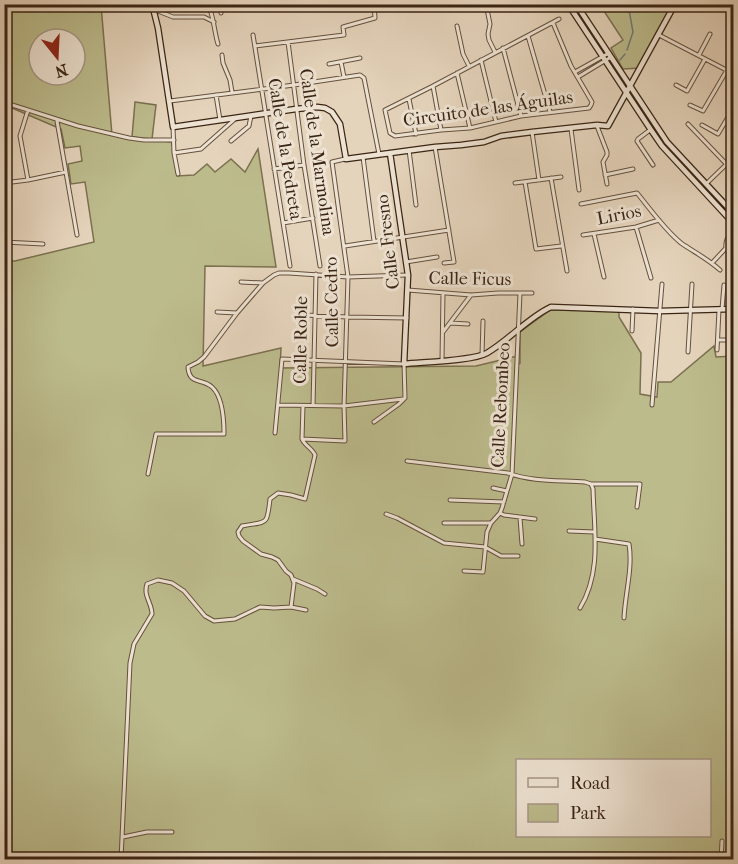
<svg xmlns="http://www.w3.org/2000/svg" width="738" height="864" font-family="'IM FELL French Canon',serif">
<rect width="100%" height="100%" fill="#e5d4bc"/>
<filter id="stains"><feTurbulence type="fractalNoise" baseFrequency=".00333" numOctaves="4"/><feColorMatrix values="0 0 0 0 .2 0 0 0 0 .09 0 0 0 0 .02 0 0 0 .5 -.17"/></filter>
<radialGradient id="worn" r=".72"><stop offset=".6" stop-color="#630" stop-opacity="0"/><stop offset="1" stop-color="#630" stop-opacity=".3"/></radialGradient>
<!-- green -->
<path fill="#bcbb8c" stroke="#7b7050" stroke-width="1.5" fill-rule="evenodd" d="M5 5H101L112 135 118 137 172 142 177 176 194 175 207 164 215 172 231 159 245 172 258 149 276 267 205 266 203 366 281 348 280 368 476 366 517 356V365L520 363V332L550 310H619V317L641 353 640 394 657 397 658 382H671L714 346 716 357 733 356V859H5L4 261H15L94 242 85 182 71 184 68 164 82 161 80 146 65 148 61 129 5 105ZM39 39H75V75H39ZM518 760H710V836H518Z
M600 5H673L641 68 623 69 611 48 623 40Z
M135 102 156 105 152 139 132 137Z"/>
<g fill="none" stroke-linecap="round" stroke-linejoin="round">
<!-- stream -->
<path stroke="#747b78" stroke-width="1.5" d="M627 50 633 32 628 4
M620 60 625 54"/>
<!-- street casing -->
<g stroke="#65513e" stroke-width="5">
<path id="street" d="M208 4C214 17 214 31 218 44
M220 4 221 13
M486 4 490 24 488 34 489 40 495 52
M523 4 526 9
M153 9 173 17H204L214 22
M553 23 571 66 592 102 591 105 589 108 521 116 470 128 441 130 395 136 390 133 385 110 433 86 559 19
M457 26 463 54 469 66
M253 35 290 266
M659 35 734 74
M528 36 550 112
M288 42 304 165 320 266
M255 46 344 35 343 27 375 18 374 4
M503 48 521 116
M222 55 223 63 230 80 232 92
M699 55 710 34
M481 60 496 122
M341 62 344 77
M329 64 360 58
M575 72 609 53
M457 73 470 128
M578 77 611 57
M676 85 687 91 705 59
M433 86 441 130
M216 95 220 120
M409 99 416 134
M170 101 294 85 360 75 364 78 379 154
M4 105H12L28 110 78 126 129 138 144 140H174
M690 105 703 111 727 70
M28 110 20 136 28 180
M57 121 77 235
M688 124 734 172
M702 125 718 134 734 107
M597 126 607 152V155L603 162 607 184
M173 127 174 153 178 174
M571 129 579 190
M650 130 638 139 637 141 653 165
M532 132 539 180
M231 141 249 126 251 116
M435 147 454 262 444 263
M409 150 416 205
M174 153 201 149 235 119
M363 157 374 241
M274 169 304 165
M605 175 633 169
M551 178 567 271
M525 182 536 249 561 246
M4 183 28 180 66 172
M515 183 561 177
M707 183 734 157
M581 204 637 193C651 210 664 229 681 243 694 252 708 259 720 270
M283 223 313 218
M636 227 651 278
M594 234 604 277
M583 235 636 227 659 220
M4 242 43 244
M345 246 449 230
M726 248 734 255
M406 262 437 257
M712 263 726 248C725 240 728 236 734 231
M4 278H7
M241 282 263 283
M408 290 471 295 498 293H532
M4 308H5
M722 309 724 285
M217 312 237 313
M304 315 348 317 407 318
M450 323 468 324
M632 331 633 309
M443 332 471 295
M718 340H734
M717 350 719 310
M688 352 692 284
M482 355 483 321
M442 361 443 293
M278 405 344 406 403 399
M652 405 662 284
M313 406 316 274
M275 433 282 359 404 364 405 398 399 404 374 422
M302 439 345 441 344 406 348 277 332 162 345 159
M407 461 508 473C532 482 560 480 585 482L591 484H640L637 507
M148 474 156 434H224C224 420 223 397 212 387 202 378 189 385 188 367L198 362 204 357 237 313 263 283 274 275 279 273H289L348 277 407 275
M493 488 507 491
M450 500 504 502
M500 513 504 515 535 519
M386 514 397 518 444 543 485 547
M520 518 522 544
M444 523H491
M569 531 594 532
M595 539 629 544C633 568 625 594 624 618
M485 547 501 556H518
M464 571 483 572 487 532 491 523 500 513 502 508 512 474 520 293
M293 579 317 589 325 594
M291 607 294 583 291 575 286 571 278 560 272 557 261 554 243 541 239 536 238 532 242 526C267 521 267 527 270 499L278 493 291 495 305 499 315 455C312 448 305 446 302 439L303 406
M580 608C602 572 594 530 593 489L591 484
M123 837 147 832H172
M121 860 130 663 134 644 152 614C152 603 143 596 147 584L158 580 172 583 184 591 205 616 214 621 235 619 260 607 274 608 291 607 306 610
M721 860 722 841"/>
</g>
<!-- secondary casing -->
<g stroke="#3a2514" stroke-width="7">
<path id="secondary" d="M152 4 158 28 173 127 296 109 317 107 325 108 332 112 340 124 346 159 435 147 461 145 484 142 501 136 532 132 597 125 608 126 675 4
M568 4 651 130 662 146 734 224
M576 4 667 142 734 214
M390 153 408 275 404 364C423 362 473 361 487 353 509 340 529 317 551 307L660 311 734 309"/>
</g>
<!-- street -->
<use href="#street" stroke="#eee3d3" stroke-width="3"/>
<!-- secondary -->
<use href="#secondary" stroke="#eee3d3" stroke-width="4.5"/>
</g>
<g text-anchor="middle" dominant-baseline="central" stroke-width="6" stroke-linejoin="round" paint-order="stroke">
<!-- street labels -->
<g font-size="18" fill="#3a2514" stroke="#eee3d3">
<text transform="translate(488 109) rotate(-8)">Circuito de las Águilas</text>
<text transform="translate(285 149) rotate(81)">Calle de la Pedreta</text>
<text transform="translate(317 152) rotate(82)">Calle de la Marmolina</text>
<text transform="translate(619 215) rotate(-11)">Lirios</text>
<text transform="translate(388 242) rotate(-97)">Calle Fresno</text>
<text transform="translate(470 279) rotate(1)">Calle Ficus</text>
<text transform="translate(332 302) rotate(-91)">Calle Cedro</text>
<text transform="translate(301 340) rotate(-89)">Calle Roble</text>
<text transform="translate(501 405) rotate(-87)">Calle Rebombeo</text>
</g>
</g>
<!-- margin -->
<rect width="738" height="864" fill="none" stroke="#e5d4bc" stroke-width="24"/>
<rect x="6" y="6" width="726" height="852" fill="none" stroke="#3a2514" stroke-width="3"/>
<rect x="12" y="12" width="714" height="840" fill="none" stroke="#3a2514" stroke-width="1.5"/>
<!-- legend -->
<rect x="516" y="759" width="195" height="78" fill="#eee3d3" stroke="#a69787" stroke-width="1.5"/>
<rect x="528" y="778" width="30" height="9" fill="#eee3d3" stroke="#a69787" stroke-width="1.5"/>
<text x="570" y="789" font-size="18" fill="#3a2514">Road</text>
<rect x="528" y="804" width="30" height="18" fill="#bcbb8c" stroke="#a69787" stroke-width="1.5"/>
<text x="570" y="819" font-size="18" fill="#3a2514">Park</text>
<!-- north arrow -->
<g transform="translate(57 57) rotate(162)"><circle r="28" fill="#eee3d3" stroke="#a69787" stroke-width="1.5"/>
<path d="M0-4.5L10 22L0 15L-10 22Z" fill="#8f2418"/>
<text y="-9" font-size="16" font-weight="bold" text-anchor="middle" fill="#3a2514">N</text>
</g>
<rect width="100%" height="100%" filter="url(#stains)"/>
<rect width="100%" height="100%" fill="url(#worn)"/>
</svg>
